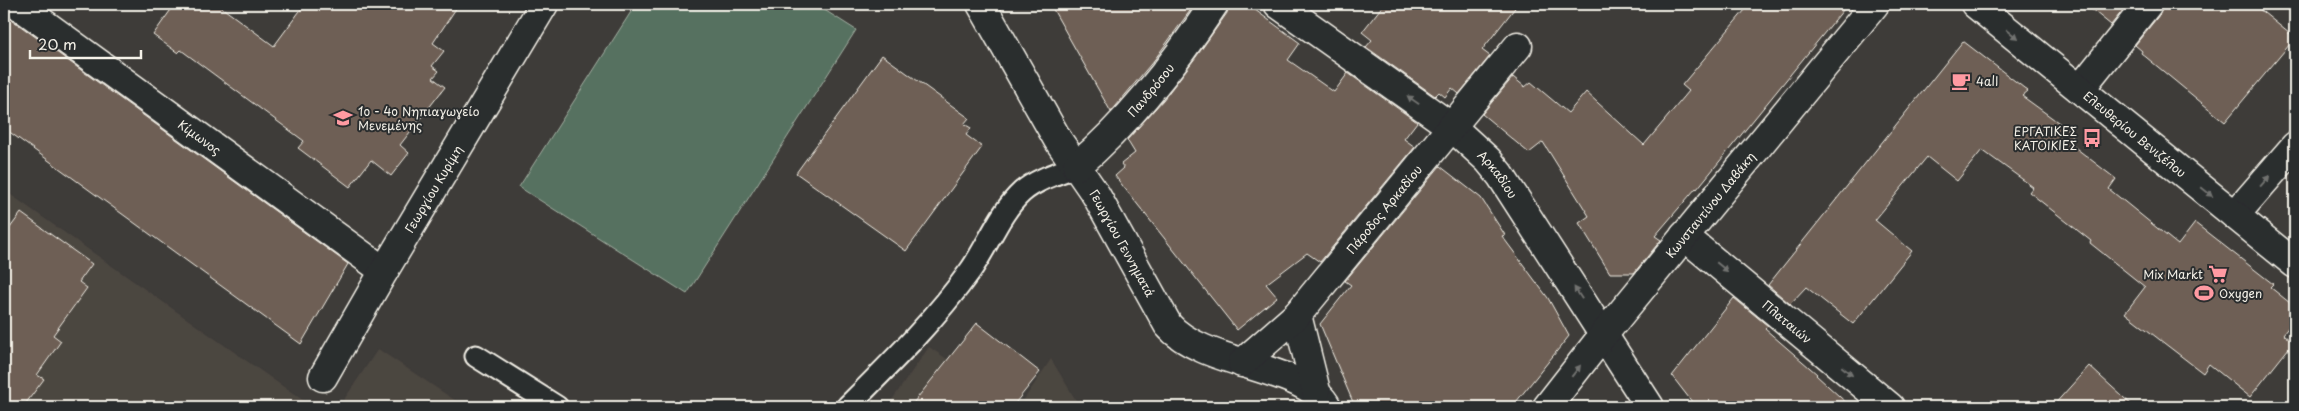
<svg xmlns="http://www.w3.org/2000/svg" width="2299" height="411" font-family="'Playpen Sans',sans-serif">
<rect width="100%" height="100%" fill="#3e3c39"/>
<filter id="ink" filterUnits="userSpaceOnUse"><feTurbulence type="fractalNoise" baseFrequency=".02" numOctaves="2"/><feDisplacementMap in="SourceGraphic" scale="10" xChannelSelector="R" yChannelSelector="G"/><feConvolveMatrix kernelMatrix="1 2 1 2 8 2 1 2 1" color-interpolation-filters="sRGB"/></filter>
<g filter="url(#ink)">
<!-- built -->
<path fill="#4c4641" d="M4 190 278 383 313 407H4Z
M929 347 1019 407 1051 359 1080 407H887Z
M378 349 465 407H339Z"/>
<!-- green -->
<path fill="#567160" stroke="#a5b1a4" d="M636 4H815L856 30 687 294 519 187Z"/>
<!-- building -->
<path fill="#6e5f54" stroke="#f4f1e8" d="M175 4H217L274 46 305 4H459L433 43 444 51 432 66 439 71 433 78 445 87 400 145 409 153 391 176 371 160 350 187 298 148 304 141 181 50 178 53 153 35Z
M1050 4H1195L1155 59 1111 112Z
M1229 4H1247L1300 43 1288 60 1334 92 1348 73 1417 122 1404 139 1415 147 1320 262 1307 253 1266 284 1277 297 1237 330 1115 176 1124 168 1121 164 1135 153 1127 140 1163 100 1196 57 1227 13Z
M1384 4H1518L1482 50 1490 56 1459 94 1452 88 1445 97 1439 92 1435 96 1366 47 1372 40 1362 32Z
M1750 4H1848L1697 189 1696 188 1655 236 1661 240 1634 273H1610L1579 223 1589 216 1543 142 1529 153 1482 114 1513 77 1525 87 1531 82 1568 113 1586 92 1644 145 1689 91 1682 85Z
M2085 4H2128L2111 25Z
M2163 4H2253L2295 38 2225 122 2141 53 2142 51 2135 45 2160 14Z
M4 14 348 264 301 344 4 128Z
M1963 41 2028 91 2022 96 2073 133 2068 142 2116 179 2109 189 2178 245 2195 223 2273 284 2270 287 2295 307V319L2283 334 2293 343 2250 397 2209 364 2203 373 2125 313 2145 287 2090 243 2091 241 2029 192 2033 187 1982 150 1957 181 1927 157 1875 220 1912 251 1853 324 1806 287 1790 304 1768 285Z
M882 55 969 118 964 124 971 128 966 135 982 147 906 251 796 173Z
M1440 166 1481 198 1505 235 1502 236 1548 298 1569 336 1512 407H1355L1320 324 1351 285 1345 281Z
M21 213 92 264 79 282 87 288 53 335 61 341 37 375 44 379 23 407H4V236Z
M1734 298 1768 326 1765 329 1817 374 1816 375 1851 407H1696L1672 376Z
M977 323 1040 372 1012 407H910Z
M2089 366 2134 407H2052Z"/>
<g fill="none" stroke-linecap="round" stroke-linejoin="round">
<!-- service casing -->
<g stroke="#f4f1e8" stroke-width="25">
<path id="service" d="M476 356 557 407
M847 407C890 364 934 321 970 271 988 246 999 213 1022 192 1037 179 1059 173 1077 166"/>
</g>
<!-- minor casing -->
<g stroke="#f4f1e8" stroke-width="31">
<g id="minor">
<path id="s1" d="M17 4 384 271"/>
<path id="s2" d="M981 4 1058 140 1096 195 1168 325C1203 366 1308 366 1327 407"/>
<path id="s3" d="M1278 4 1453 128 1488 160 1501 176 1650 407"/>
<path d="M2080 89 2148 4"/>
<path id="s4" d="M1077 166C1131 120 1175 63 1214 4"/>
<path d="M2235 215 2295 146"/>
<path id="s5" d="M1684 236 1890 407"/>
<path d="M1297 315 1316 391"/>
<path id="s6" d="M1242 363 1297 315 1518 46"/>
<path id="s7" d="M323 377 384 271 544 4"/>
</g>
</g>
<!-- tertiary casing -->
<g stroke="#f4f1e8" stroke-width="31">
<g id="tertiary">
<path id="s8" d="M1547 407 1604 334 1875 4"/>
</g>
</g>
<!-- secondary casing -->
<g stroke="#f4f1e8" stroke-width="31">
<g id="secondary">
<path id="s9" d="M1975 4 2295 264"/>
</g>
</g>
<!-- service -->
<use href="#service" stroke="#2a2d2e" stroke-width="21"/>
<!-- minor -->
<use href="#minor" stroke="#2a2d2e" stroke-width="28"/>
<!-- tertiary -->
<use href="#tertiary" stroke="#2a2d2e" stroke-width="28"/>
<!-- secondary -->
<use href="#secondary" stroke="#2a2d2e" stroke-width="28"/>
</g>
<!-- one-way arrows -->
<defs><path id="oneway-solid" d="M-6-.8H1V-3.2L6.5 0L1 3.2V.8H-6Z" transform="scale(1.25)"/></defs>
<g fill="#71726f">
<use href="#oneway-solid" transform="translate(2012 34) rotate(39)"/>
<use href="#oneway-solid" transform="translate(1413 100) rotate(-145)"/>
<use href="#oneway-solid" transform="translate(2265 181) rotate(-49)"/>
<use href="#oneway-solid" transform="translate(2207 192) rotate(39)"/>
<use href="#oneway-solid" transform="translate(1722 267) rotate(40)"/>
<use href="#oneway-solid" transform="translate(1578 293) rotate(-123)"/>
<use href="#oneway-solid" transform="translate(1576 371) rotate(-52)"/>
<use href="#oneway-solid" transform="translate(1847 371) rotate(40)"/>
</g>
</g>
<!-- icons -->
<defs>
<g id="cafe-bare" transform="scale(1.5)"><path d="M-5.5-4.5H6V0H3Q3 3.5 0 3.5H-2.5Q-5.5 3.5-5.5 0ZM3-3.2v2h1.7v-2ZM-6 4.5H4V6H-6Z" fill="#ff9aa2" stroke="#2a2d2e" stroke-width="2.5" paint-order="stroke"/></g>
<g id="school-bare" transform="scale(1.5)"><path d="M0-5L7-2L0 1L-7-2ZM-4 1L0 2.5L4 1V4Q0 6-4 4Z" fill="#ff9aa2" stroke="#2a2d2e" stroke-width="2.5" paint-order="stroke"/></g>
<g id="bus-bare" transform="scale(1.5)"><path d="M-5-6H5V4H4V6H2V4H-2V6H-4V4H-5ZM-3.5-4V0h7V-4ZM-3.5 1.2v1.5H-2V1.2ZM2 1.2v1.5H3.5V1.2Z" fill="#ff9aa2" stroke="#2a2d2e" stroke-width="2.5" paint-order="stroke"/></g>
<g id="supermarket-bare" transform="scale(1.5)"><path d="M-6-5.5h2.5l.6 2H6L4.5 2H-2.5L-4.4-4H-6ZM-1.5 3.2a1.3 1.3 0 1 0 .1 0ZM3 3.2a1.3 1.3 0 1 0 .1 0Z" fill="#ff9aa2" stroke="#2a2d2e" stroke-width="2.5" paint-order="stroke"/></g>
<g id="stadium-bare" transform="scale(1.5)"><path d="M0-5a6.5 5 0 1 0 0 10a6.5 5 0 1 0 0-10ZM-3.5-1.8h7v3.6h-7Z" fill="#ff9aa2" stroke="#2a2d2e" stroke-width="2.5" paint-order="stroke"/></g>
</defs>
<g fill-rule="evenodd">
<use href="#cafe-bare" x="1961" y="81"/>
<use href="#school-bare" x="343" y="118"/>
<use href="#bus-bare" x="2092" y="138"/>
<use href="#supermarket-bare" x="2218" y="274"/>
<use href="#stadium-bare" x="2204" y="293"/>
</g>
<g text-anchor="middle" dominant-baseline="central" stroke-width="4" stroke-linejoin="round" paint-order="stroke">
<!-- poi labels -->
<g font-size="12" fill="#f4f1e8" stroke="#2a2d2e" text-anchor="start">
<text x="1976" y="81">4all</text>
<text x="358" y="111">1o - 4o Νηπιαγωγείο<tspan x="358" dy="14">Μενεμένης</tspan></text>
<text x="2077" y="131" text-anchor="end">ΕΡΓΑΤΙΚΕΣ<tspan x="2077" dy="14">ΚΑΤΟΙΚΙΕΣ</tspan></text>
<text x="2203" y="274" text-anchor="end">Mix Markt</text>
<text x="2219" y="293">Oxygen</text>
</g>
<!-- street labels -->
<g font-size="12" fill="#f4f1e8" stroke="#2a2d2e">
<text stroke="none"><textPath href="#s4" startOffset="106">Πανδρόσου</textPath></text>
<text stroke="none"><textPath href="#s9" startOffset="206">Ελευθερίου Βενιζέλου</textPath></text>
<text stroke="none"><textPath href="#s1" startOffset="226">Κίμωνος</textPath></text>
<text stroke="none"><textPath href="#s3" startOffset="279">Αρκαδίου</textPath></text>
<text stroke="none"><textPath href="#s7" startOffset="218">Γεωργίου Κυρίμη</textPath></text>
<text stroke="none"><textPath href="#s8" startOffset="260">Κωνσταντίνου Δαβάκη</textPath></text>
<text stroke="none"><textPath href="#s6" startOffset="210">Πάροδος Αρκαδίου</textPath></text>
<text stroke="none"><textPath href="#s2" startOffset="278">Γεωργίου Γεννηματά</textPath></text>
<text stroke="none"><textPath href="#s5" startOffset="134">Πλαταιών</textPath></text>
</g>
</g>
<!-- margin -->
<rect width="2299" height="411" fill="none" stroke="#2a2d2e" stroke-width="20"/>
<rect x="10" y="10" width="2279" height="391" fill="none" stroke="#f4f1e8" stroke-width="2" filter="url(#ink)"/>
<!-- scale -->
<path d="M30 50v8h111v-8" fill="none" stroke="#f4f1e8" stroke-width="2.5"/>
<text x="38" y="50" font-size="15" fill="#f4f1e8" stroke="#2a2d2e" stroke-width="4" paint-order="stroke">20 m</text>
</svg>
